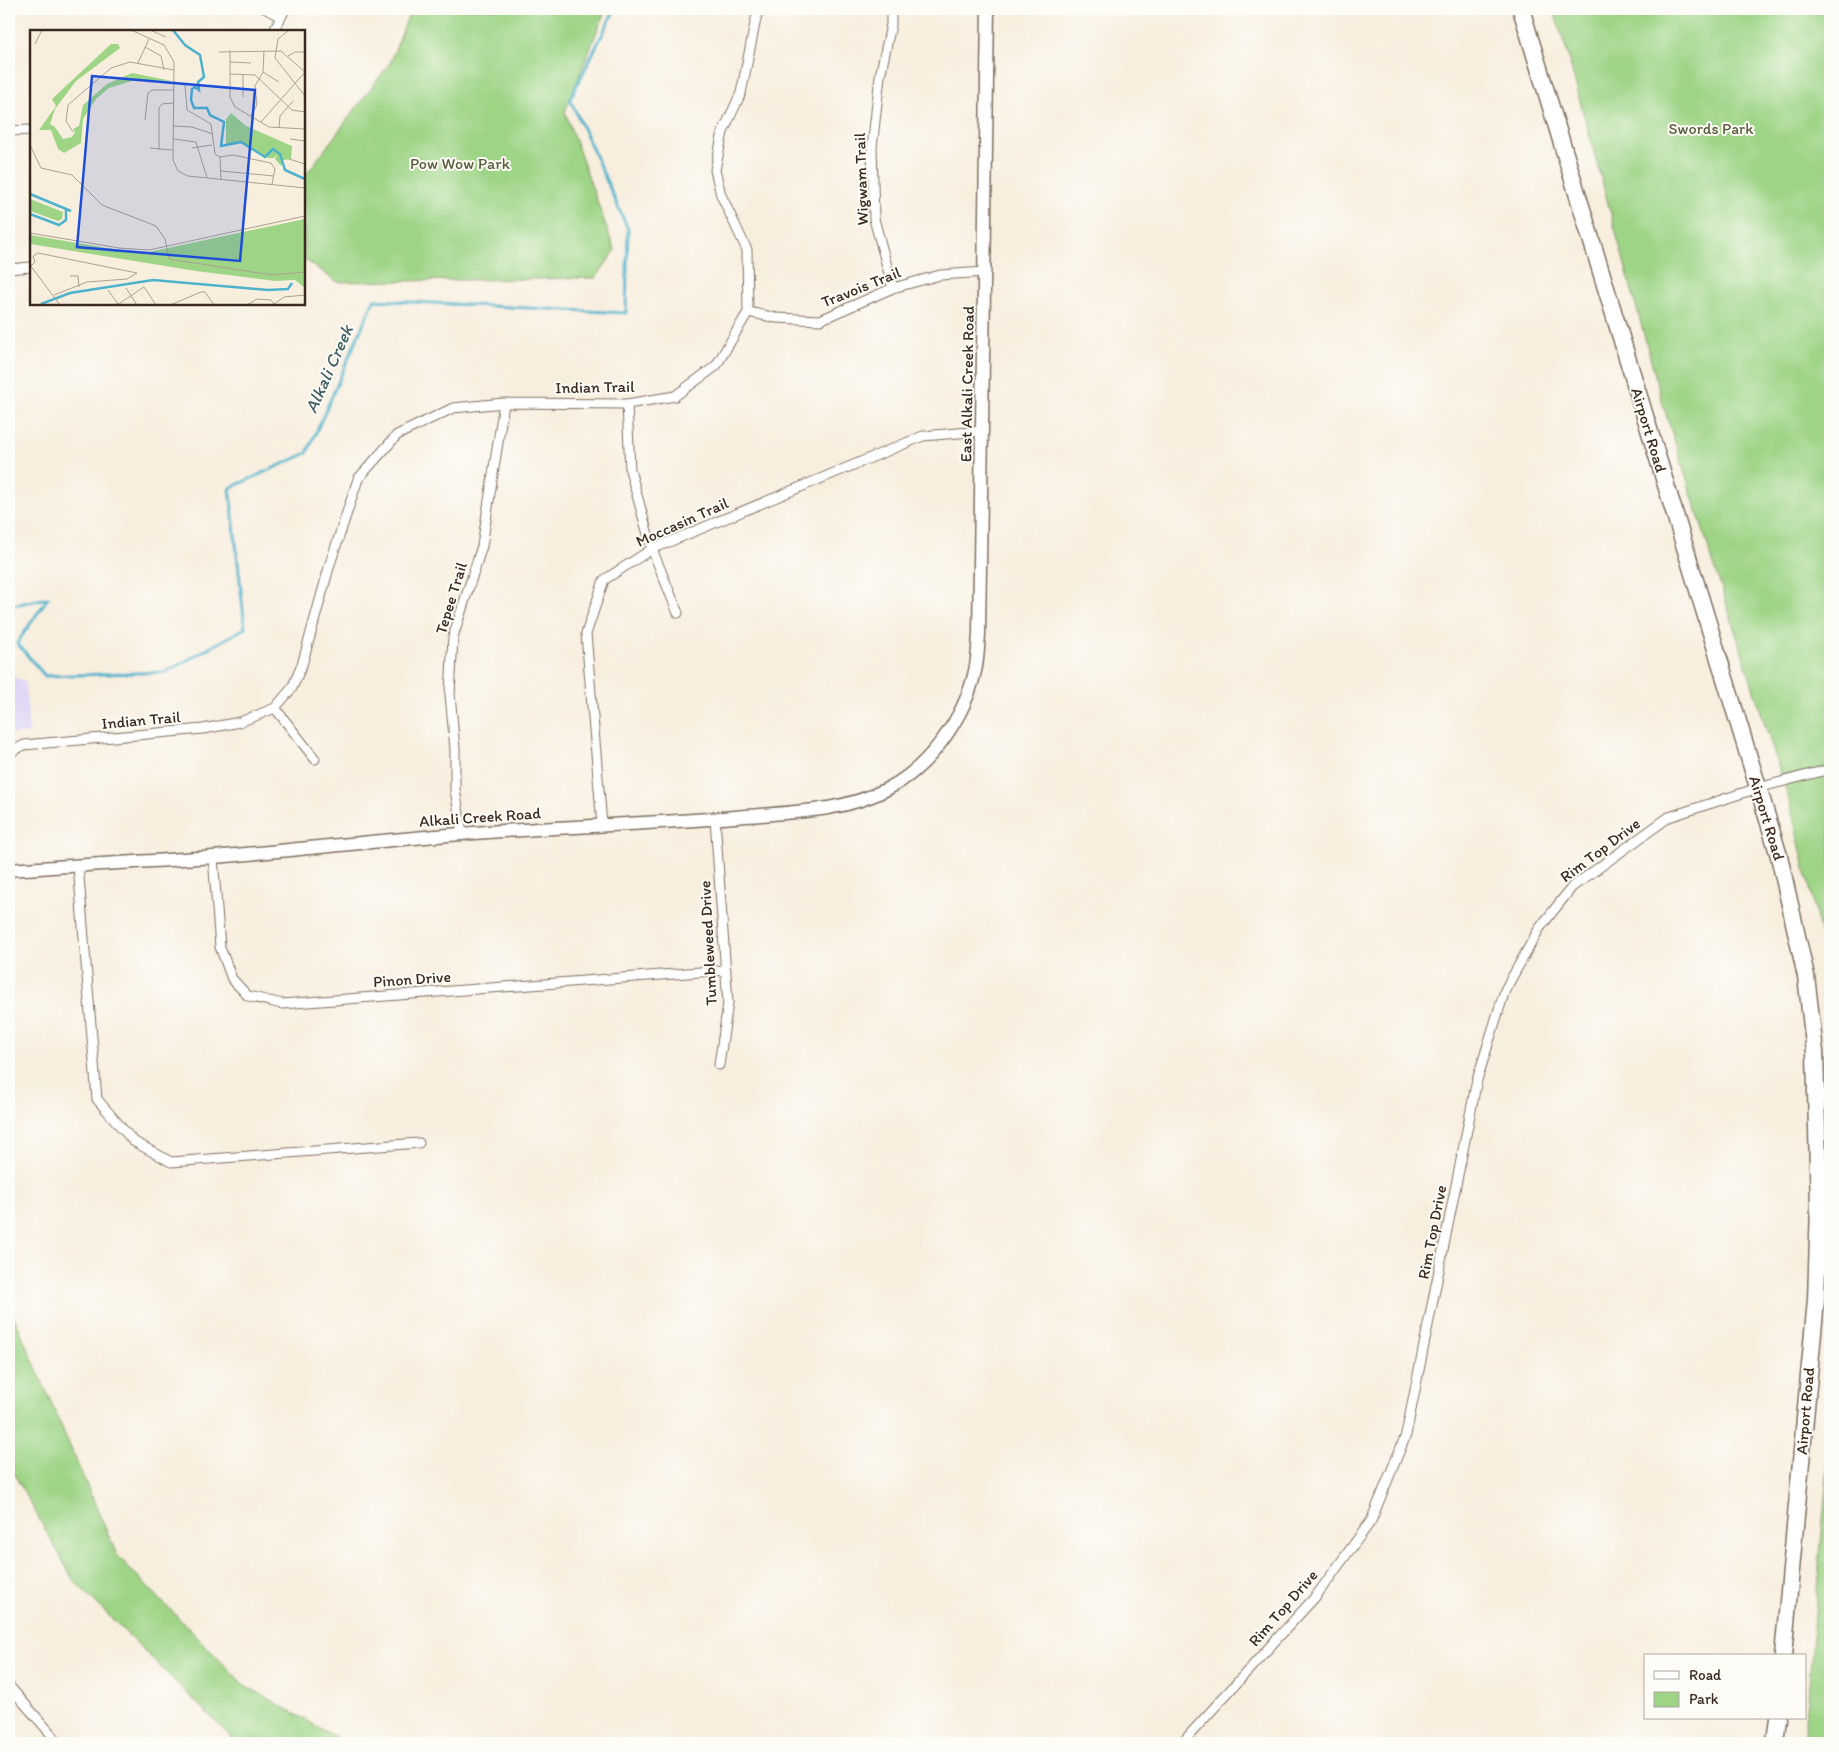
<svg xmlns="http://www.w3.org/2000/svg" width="1839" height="1752" font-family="Itim,sans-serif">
<rect width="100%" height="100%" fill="#fdfcf7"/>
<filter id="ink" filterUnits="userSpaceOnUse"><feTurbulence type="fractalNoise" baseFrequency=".02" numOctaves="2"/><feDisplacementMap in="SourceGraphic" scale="10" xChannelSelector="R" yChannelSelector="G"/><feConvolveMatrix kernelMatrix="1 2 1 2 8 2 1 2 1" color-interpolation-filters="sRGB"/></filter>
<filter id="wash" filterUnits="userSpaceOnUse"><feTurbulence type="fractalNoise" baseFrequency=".0096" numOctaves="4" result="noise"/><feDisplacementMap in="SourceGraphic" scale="20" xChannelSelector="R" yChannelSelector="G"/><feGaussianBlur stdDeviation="1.12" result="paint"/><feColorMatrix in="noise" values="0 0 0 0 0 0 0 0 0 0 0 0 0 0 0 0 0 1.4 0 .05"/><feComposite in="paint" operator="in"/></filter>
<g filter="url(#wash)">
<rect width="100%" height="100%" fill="#f8eede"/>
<!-- built -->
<path fill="#ded5f5" d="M9 676 25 681 29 733 9 734Z"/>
<!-- green -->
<path fill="#9ed486" stroke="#6c7f52" d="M411 9H606L565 112 615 251 596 278 337 282 304 259V177L390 63Z
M1553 9H1830V974L1789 800 1664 408 1565 46Z
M9 1305 117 1555 243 1684 346 1743H237L74 1581 9 1465Z
M1830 1438V1743H1804Z"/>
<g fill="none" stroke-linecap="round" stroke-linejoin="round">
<!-- stream -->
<path stroke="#4db2cc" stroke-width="3" d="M9 606 48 598 17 643 45 676 166 672 245 628 230 488 307 453 374 300 626 313 628 229 570 99 615 9"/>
</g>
</g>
<g filter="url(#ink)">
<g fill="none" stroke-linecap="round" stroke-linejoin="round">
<!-- street casing -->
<g stroke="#7d6f61" stroke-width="11">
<path id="street" d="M266 9 281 17
M891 9V25L880 76 872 148 874 219 893 288
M274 31 285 9
M9 131 31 130
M9 269 31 267
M748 312 777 318 820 320 893 288 940 275 986 272
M627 404 630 470 652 549 678 613
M275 708 315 759
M9 753 24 745 203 729 240 722 275 708 292 688 302 665 330 564 358 479 397 435 453 408 504 403 627 404 675 396 716 366 748 312 747 250 721 195 715 170 723 132 741 93 758 9
M715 819 728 1003 719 1065
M602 825 586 634 604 580 652 549 923 436 982 431
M462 833 455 789V749L450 694 453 637 482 546 504 403
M213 857 220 947 232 979 248 996 282 1004 726 970
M78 865 97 1099 133 1141 171 1162 419 1143
M9 1686 59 1743
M1182 1743 1316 1596 1371 1521 1406 1435 1477 1080 1505 990 1539 929 1572 887 1669 817 1758 788 1830 769"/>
</g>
<!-- secondary casing -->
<g stroke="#7d6f61" stroke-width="15">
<path id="secondary" d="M9 870C77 865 145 862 213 857 310 849 406 837 503 831 584 826 665 823 746 816 794 812 843 812 887 789 929 768 965 717 975 671 978 659 978 646 979 634L988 9"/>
</g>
<!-- highway casing -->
<g stroke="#7d6f61" stroke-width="19">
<path id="highway" d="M1521 9 1779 856 1806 976 1815 1052 1819 1206 1816 1300 1783 1656
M1775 1743 1778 1718"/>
</g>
<!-- street -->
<use href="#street" stroke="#fff" stroke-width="9"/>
<!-- secondary -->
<use href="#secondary" stroke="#fff" stroke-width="12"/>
<!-- highway -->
<use href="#highway" stroke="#fff" stroke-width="16"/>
</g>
</g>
<g text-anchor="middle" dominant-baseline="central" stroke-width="4" stroke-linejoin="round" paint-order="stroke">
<!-- park labels -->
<g font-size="16" fill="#595d3d" stroke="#fdfcf7">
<text x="1711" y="128">Swords Park</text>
<text x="460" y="163">Pow Wow Park</text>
</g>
<!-- street labels -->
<g font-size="16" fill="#3b2a1e" stroke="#fdfcf7">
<text transform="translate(861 179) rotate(-92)">Wigwam Trail</text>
<text transform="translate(861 287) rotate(-22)">Travois Trail</text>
<text transform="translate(967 384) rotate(-89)">East Alkali Creek Road</text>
<text transform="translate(595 387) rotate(-1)">Indian Trail</text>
<text transform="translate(1649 430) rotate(73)">Airport Road</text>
<text transform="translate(682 522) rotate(-24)">Moccasin Trail</text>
<text transform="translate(451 598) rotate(-73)">Tepee Trail</text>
<text transform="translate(141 720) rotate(-5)">Indian Trail</text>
<text transform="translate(480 817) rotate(-4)">Alkali Creek Road</text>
<text transform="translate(1767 818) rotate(73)">Airport Road</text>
<text transform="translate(1600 850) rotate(-37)">Rim Top Drive</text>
<text transform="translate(708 943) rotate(-93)">Tumbleweed Drive</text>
<text transform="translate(412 979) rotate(-4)">Pinon Drive</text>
<text transform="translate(1432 1232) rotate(-79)">Rim Top Drive</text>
<text transform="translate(1805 1411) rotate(-85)">Airport Road</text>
<text transform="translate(1283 1608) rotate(-49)">Rim Top Drive</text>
</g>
<!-- water labels -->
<g font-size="18" font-style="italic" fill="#426064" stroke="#fdfcf7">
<text transform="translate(329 369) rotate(-66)">Alkali Creek</text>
</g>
</g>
<!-- overview -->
<g transform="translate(30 30)">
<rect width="275" height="275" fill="#f8eede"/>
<path d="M81 14H88L90 18 46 51 25 79 20 94 25 97 33 109 42 107 45 102 43 99 49 96 53 75 77 54 102 43 142 51 105 50 79 58 66 69 53 89 51 113 34 123 28 119 21 100H9L26 76 22 69ZM201 83 216 96 262 116 261 129 253 130 251 136 245 129 247 124 244 128H238L210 112 196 115V89ZM0 169 33 182 32 189 28 191 0 181ZM275 189V258L265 250 245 251 166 241 0 214V205L94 221 119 222Z" fill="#9ed486"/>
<path fill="none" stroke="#4db2cc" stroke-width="2.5" d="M143 0 155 15 170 25 174 47 168 52 169 60 165 57 162 59 161 70 164 78H177L180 85 194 92 191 116 211 112 235 127 243 119 250 124 255 140 275 149M0 164 41 181M0 184 29 195 36 190V179M11 274 40 263 123 250 238 260 258 259 262 253"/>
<path fill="none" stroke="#aca091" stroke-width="1" d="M101 0 134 15 144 32 143 130 148 141 158 146 275 158M120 0 136 7M259 0 248 9 245 28 275 66M5 14 12 0M115 17 131 26 134 40M200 20V67L205 77 239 97 275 99M189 22 251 21 275 42M258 26 265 22H275M200 32 221 33M108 33 119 9M233 42 249 52M200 44 225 45 262 80 275 82M213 44V67M144 52 155 55 157 80 181 94 185 124 190 127 203 125 241 133 245 139 242 154M221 86 227 75 225 56 233 42 234 21M115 90 118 63 122 60H144M231 92 275 42M144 96 162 97 183 104M249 98 250 86 263 71M43 102 36 91 38 75 81 38 100 32 144 40M143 109 166 112 177 148M260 109 275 111M0 115 11 138 42 145 72 175 126 196 135 209 139 229 242 245 275 242M120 118 143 120M162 118 182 115M129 120V78L132 74 143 73M190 127 191 150M259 129 275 134M191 141 244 146M0 203 89 218 119 220 275 186M0 235 30 275M1 236 5 232 3 226 8 223 107 243 97 249 57 252 24 265M40 246H48L49 257M96 258 107 275M78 260 88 274M244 274 254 267 275 265M87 275 114 257 126 275M140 275 171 262H175L184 275M217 275 227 269 241 270 244 274"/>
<path fill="#1d4ed8" fill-opacity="0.15" stroke="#1d4ed8" stroke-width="2.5" d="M62 46 225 60 210 231 47 217Z"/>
<rect width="275" height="275" fill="none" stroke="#3b2a1e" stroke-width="2.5"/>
</g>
<!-- margin -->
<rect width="1839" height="1752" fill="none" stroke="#fdfcf7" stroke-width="30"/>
<!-- legend -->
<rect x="1644" y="1654" width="162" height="65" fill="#fdfcf7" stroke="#afa8a0"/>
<rect x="1654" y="1671" width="25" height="8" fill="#ffffff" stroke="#afa8a0"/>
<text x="1689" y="1680" font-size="15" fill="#3b2a1e">Road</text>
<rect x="1654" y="1692" width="25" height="15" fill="#9ed486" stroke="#afa8a0"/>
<text x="1689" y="1704" font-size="15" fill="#3b2a1e">Park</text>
</svg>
